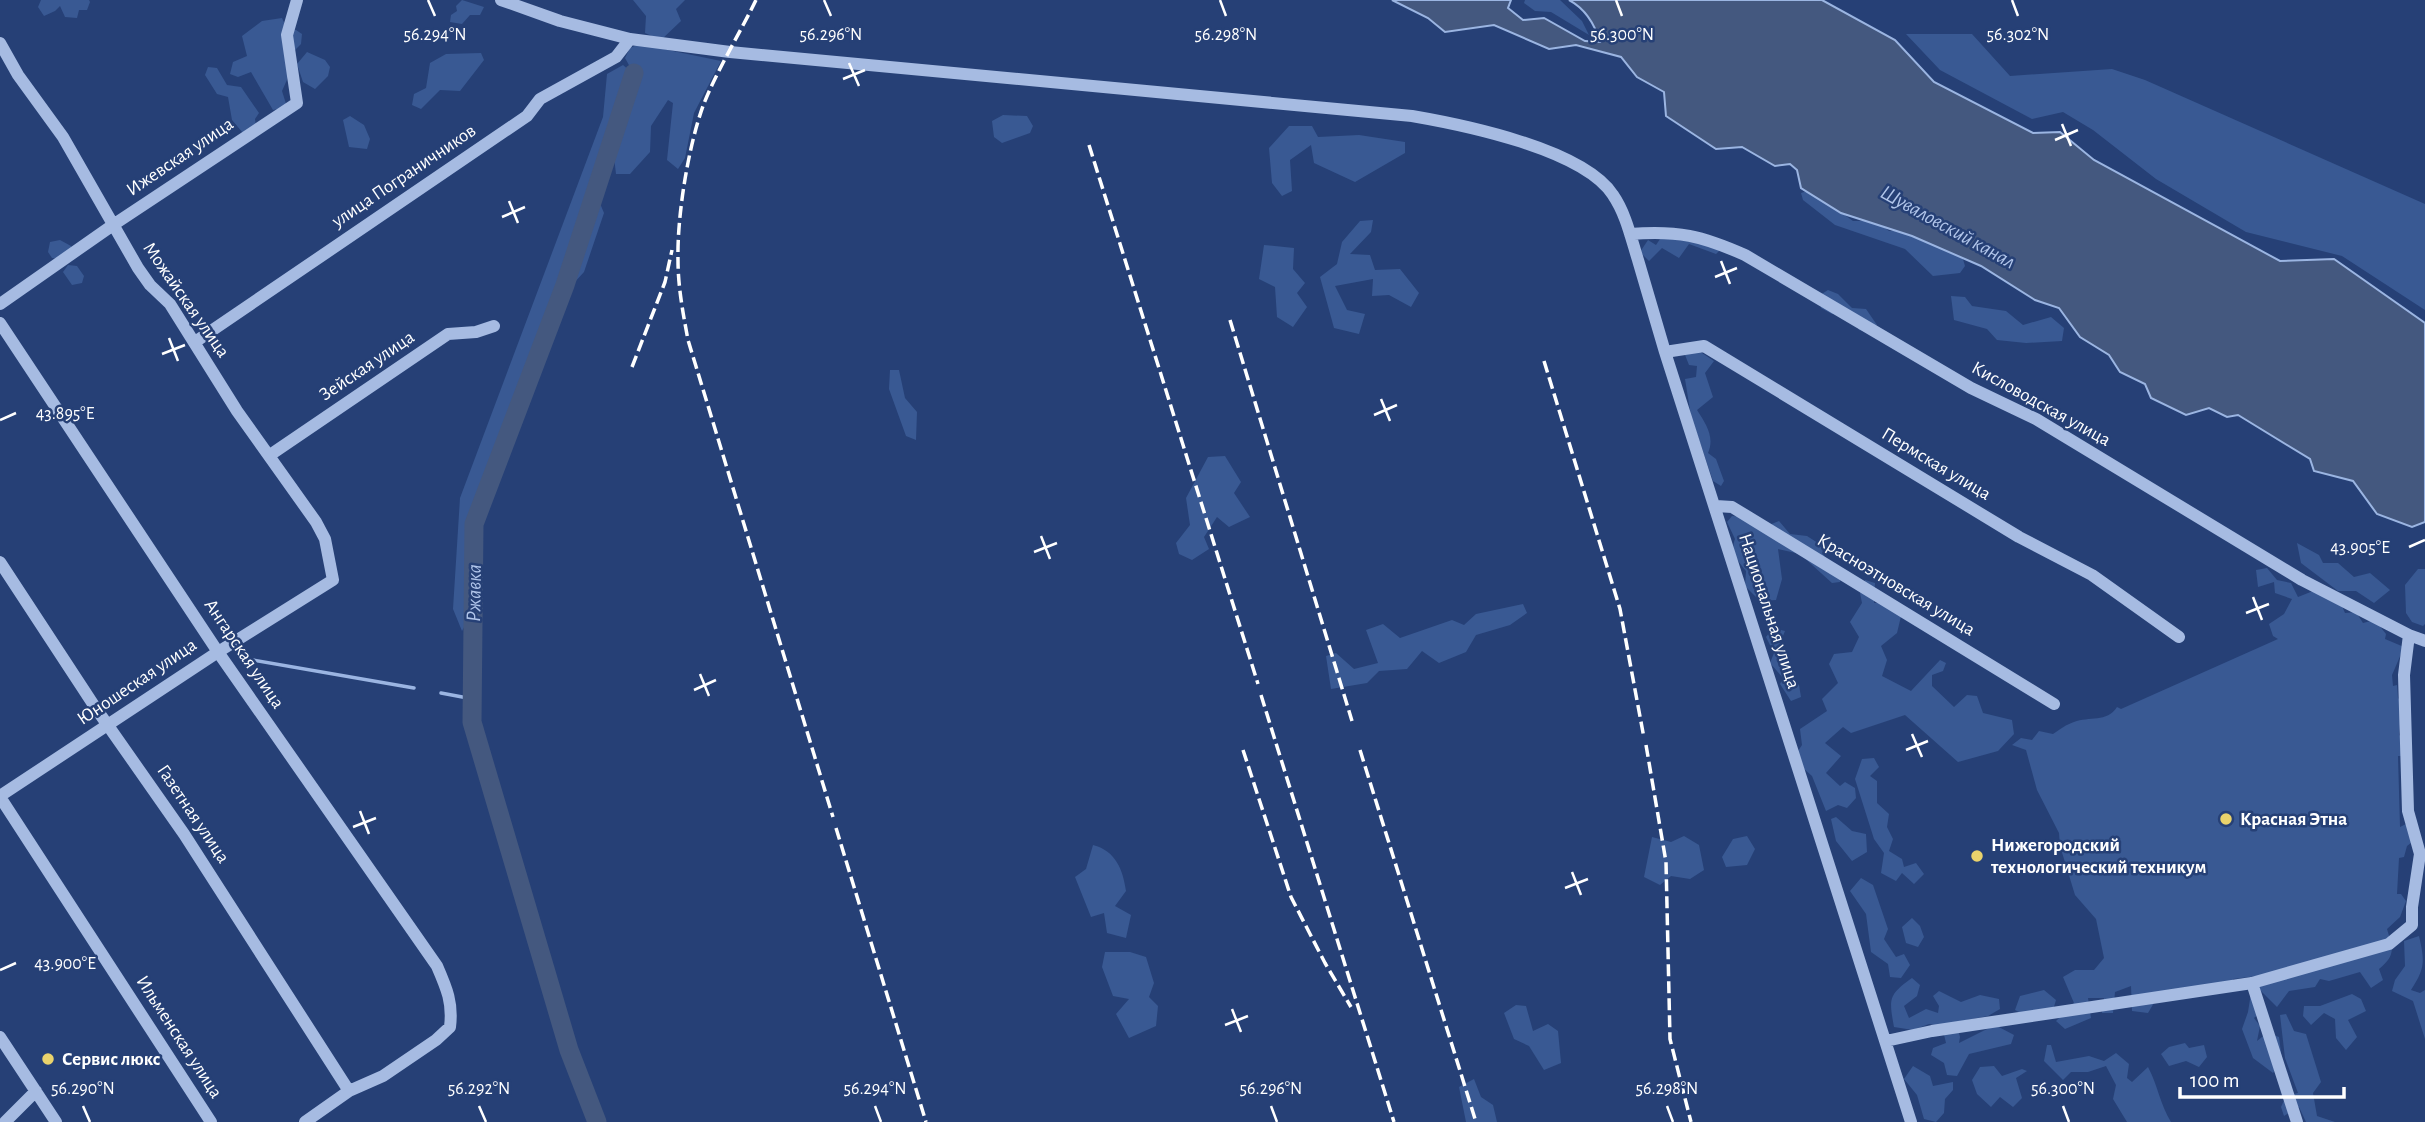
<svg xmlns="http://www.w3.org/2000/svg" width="2425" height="1122" font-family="'Alegreya Sans',sans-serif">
<rect width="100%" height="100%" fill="#264076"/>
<!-- green -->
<path fill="#395993" d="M41 0H89L90 2 87 10H79L77 18 65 17 60 6 55 11 44 16 38 7Z
M462 0 484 7 480 15H470L462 24 450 22 451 15 457 11 456 6Z
M633 0H685L676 9 681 21 661 40 645 33 646 16Z
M1525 0H1560L1582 21 1589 35 1551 12 1535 11 1524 3Z
M282 18 287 29 296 30 302 34 301 44 289 56 290 73 282 91 287 107 273 110 251 72 238 77 230 74 233 62 247 56 242 36 262 21Z
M1906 34H1972L2010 76 2112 69 2145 80 2425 204V310L2342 256 2246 232 2156 179 2093 130 2063 112 2032 119 1940 70Z
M639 44 721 61 694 113 685 158 678 169 667 160 673 103 668 100 651 126 650 152 630 174H616L614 157 639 83 625 58 630 48Z
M307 52 325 60 330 67 328 76 315 89 303 82 297 64Z
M481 53 484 60 460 91 440 90 421 109 412 105 414 94 426 88 430 63 446 54Z
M623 65 631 72 635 86 596 194 604 213 584 272 561 297 506 440 470 518 472 612 462 631 453 609 460 498 603 117 607 74Z
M208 67 217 68 227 85 241 87 259 113 255 119 256 127 243 133 232 120 228 97 217 94 205 75Z
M1003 115 1027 116 1033 126 1030 133 1002 143 994 137 992 121Z
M350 116 364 125 370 139 367 149 349 147 343 120Z
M1289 126H1312L1318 137 1359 135 1405 142V153L1355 182 1314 163 1311 145 1290 160 1292 191 1282 196 1272 183 1269 148Z
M1810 190 1853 221H1876L1889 231H1909L1962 256 1965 266 1960 273 1933 276 1905 249 1835 225 1803 200 1801 193Z
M1373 220 1371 232 1350 254 1370 255 1375 270 1400 269 1419 293 1411 307 1389 295 1372 296 1373 279 1335 286 1347 310 1365 314 1359 334 1334 328 1320 277 1337 264 1342 242 1360 221Z
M1666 230 1727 243 1716 254 1689 244 1679 258 1662 248 1649 261 1640 252 1648 240 1656 245Z
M60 240 71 246 75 254 68 260 52 258 48 252 50 242Z
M1264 245 1294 248 1293 269 1305 283 1297 293 1307 307 1293 327 1277 317 1275 287 1259 279Z
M68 265 77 266 84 276 82 283 72 285 63 272Z
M1828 290 1838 294 1852 308 1866 309 1877 325 1870 332 1859 330 1848 311 1832 314 1821 308 1820 295Z
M1951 296 1965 297 1972 306 2006 311 2023 325 2051 317 2064 328 2062 341 2026 343 1997 340 1987 329 1954 320Z
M1699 351 1714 361 1705 373 1713 397 1697 410C1706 424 1715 437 1708 453L1716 459 1724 481 1721 486 1713 481 1691 416 1685 379 1696 377 1697 366 1689 365 1685 355Z
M890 370H899L905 398 917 412 916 440 906 436 889 389Z
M1225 456 1241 482 1234 493 1250 517 1229 527 1217 517 1204 537 1209 549 1192 560 1179 554 1176 543 1190 525 1186 498 1208 457Z
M1732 516 1759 518 1769 525 1779 521 1790 534 1807 536 1821 545 1825 558 1842 570 1840 582 1832 583 1800 554 1778 549 1782 579 1776 600 1760 601 1745 586 1746 571C1738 561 1730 552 1735 539L1727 522Z
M2297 543 2319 555 2323 563H2338L2354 577 2370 573 2390 590 2374 603 2356 591H2338L2301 563Z
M2267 568 2277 580 2291 583 2298 597 2313 591 2342 606 2345 613 2356 612 2363 623 2375 620 2386 634 2385 639 2404 647 2392 675 2393 686 2397 685 2398 698 2411 712 2400 725 2399 735 2409 742 2401 756H2398L2400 827 2406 824 2420 836 2407 846 2404 857 2399 858 2397 894H2401L2406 901 2400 917 2387 929C2393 949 2396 955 2379 969L2383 980 2371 988 2360 972 2329 981 2320 979 2315 987 2289 991 2277 1007 2259 989 2257 976 2233 979 2230 991 2158 996 2148 1013 2132 1011 2131 986 2115 992 2113 1013H2102L2104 998H2088L2091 1018 2065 1029 2056 1021 2074 1003 2063 977 2075 970H2094L2104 958 2096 919 2075 895 2060 846 2059 833 2037 790 2026 750 2012 745 2021 738 2032 740 2039 731 2053 734C2059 730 2067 724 2074 722 2089 716 2107 723 2117 707L2121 709 2278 639 2273 636 2269 624 2284 614 2292 599 2275 593 2274 582 2258 587 2256 570Z
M2418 569H2425V624L2423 626 2412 622 2406 613 2405 585Z
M1865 580 1875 583 1874 603 1895 602 1903 608 1897 633 1881 646 1887 660 1882 676 1911 691 1940 660 1946 663 1943 671 1932 675V686L1954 707 1967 695 1977 696 1983 713 2012 720 2014 734 1998 751 1958 762 1905 715 1851 733 1843 727 1825 743 1841 756 1826 773 1840 786 1845 782 1855 788 1856 798 1847 808 1838 805 1826 811 1812 776 1804 769 1798 751 1802 745 1800 729 1827 711 1822 699 1838 683 1829 664 1834 654 1852 652 1859 637 1850 622 1862 603 1860 593Z
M1523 604 1527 613 1510 625 1476 635 1466 652 1439 663 1422 651 1407 669 1379 671 1367 683 1331 689 1326 656 1336 653 1354 669 1378 663 1366 630 1383 624 1400 638 1452 620 1464 625 1476 614Z
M1773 628 1785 631 1778 648 1787 663 1786 672 1799 685 1801 697 1791 701 1780 684 1783 678 1770 663 1774 653 1766 637Z
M1874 758 1879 767 1870 776 1877 781V803L1889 814 1887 827 1893 839 1889 851 1902 859 1904 867 1916 863 1924 874 1914 884 1902 873 1896 881 1881 873 1884 853 1874 839 1855 779 1862 759Z
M1836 817 1852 831 1866 834 1867 852 1852 861 1836 841 1831 819Z
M1684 836 1699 845 1704 870 1690 879 1671 876 1660 885 1644 877 1652 837 1671 842Z
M1747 836 1755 849 1747 865 1726 867 1722 857 1733 839Z
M1093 845C1116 851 1123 870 1126 891L1115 906 1131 915 1126 938 1107 933 1104 913 1091 917 1075 877 1086 869Z
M1861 878 1873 885 1888 929 1884 939 1896 957 1904 954 1910 965 1901 978 1890 977 1888 964 1871 952 1866 914 1850 891Z
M1912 918 1920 926 1924 937 1918 947 1906 943 1902 927Z
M2419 936C2425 962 2425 968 2411 990L2420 993 2425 990V1039L2413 1001 2392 991 2395 980 2405 966 2404 941Z
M1105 952H1130L1146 957 1154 983 1149 997 1158 1006 1156 1026 1129 1038 1116 1014 1129 999 1113 996 1102 967Z
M1912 978 1920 985 1917 996 1904 1006 1909 1018 1926 1009 1938 1013 1939 1006 1933 996 1939 991 1961 1002 1980 995 1999 999 2000 1009 1988 1016 1956 1022 1960 1037 1959 1043 1995 1025 2014 1035 2011 1044 1969 1054 1957 1076 1947 1075 1944 1063 1931 1055 1933 1048 1946 1043 1942 1026 1929 1024 1913 1030 1894 1027C1889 999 1888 995 1912 978Z
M2044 990 2056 1000 2053 1010 2025 1015 2015 1010 2020 996Z
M2251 993 2265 1009 2254 1018 2260 1026 2257 1041 2267 1033 2279 1037 2282 1060 2273 1073 2253 1058 2242 1029 2248 1012Z
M2352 994 2361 999 2366 1011 2348 1020 2357 1037 2346 1050 2336 1038 2335 1019 2324 1013 2311 1025 2303 1016 2304 1006H2320Z
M1516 1005 1526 1006 1533 1031 1548 1024 1558 1031 1561 1063 1544 1070 1529 1046 1514 1039 1504 1013Z
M2286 1014 2294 1031 2306 1034 2321 1082 2313 1093 2317 1116 2335 1122H2306L2299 1107 2284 1116 2281 1107 2286 1096 2298 1093 2285 1058 2280 1015Z
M2185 1043 2189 1048 2204 1045 2207 1057 2199 1067 2186 1061 2169 1066 2161 1054 2169 1047Z
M2047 1045H2051L2056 1062 2089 1056 2104 1061 2116 1053 2129 1064 2127 1078 2132 1082 2148 1067C2158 1086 2160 1104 2171 1122H2127L2113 1099 2116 1085 2106 1066 2088 1072H2071L2063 1080 2044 1061Z
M1913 1066 1930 1076 1933 1086 1953 1082V1090L1945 1099 1944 1113 1936 1122 1924 1119 1917 1095 1904 1079Z
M1994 1066 2002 1076 2022 1069 2027 1071 2016 1078 2022 1098 2013 1107 2000 1097 1991 1107 1977 1094 1972 1080 1980 1067Z
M1474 1079 1481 1097 1493 1105 1497 1122H1466L1459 1087Z"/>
<!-- water -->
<path fill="#44587f" stroke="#9bb5e2" stroke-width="2" d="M1392 0H1511L1508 8 1523 20 1544 18 1585 41 1600 42C1595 25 1586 9 1569 0H1822L1895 40 1934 82 2033 133 2060 132 2094 160 2280 261 2334 259 2425 323V522L2412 527 2377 514 2353 481 2314 471 2310 459 2238 415 2227 417 2209 408 2186 415 2151 398 2145 384 2120 372 2109 355 2080 337 2059 308 2035 300 1981 266 1912 236 1841 213 1801 188 1797 170 1790 164 1775 166 1742 147 1716 149 1666 116 1664 92 1637 77 1621 57 1576 45 1549 49 1494 25 1445 32 1428 18Z"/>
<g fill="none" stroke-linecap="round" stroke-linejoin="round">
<!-- stream -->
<path stroke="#9bb5e2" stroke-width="3.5" d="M241 658 414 688
M441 693 473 699"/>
<!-- river -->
<path stroke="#44587f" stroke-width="19" d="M597 1122 569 1050 472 722 474 524 565 285 634 73"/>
<!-- minor -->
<path stroke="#a6bbe2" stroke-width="12" d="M501 0 560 21 630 39 730 52 1412 116C1464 125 1583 149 1613 195 1626 214 1631 238 1638 260 1647 290 1656 321 1665 352L1911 1122
M0 43 18 75 63 137 138 268 150 285 170 304 237 411 316 522 325 539 333 580 218 652 0 796
M1630 234C1678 230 1702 236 1745 255L1971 388 2036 419 2302 580 2409 635 2425 641
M0 304 113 225 297 103 287 35 297 0
M0 323 218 652 437 966C447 989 453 1003 450 1027L436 1040 383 1076 349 1091 305 1122
M195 342 527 116 540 99 616 57 630 39
M1665 352 1704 346 2019 537 2092 575 2179 637
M270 455 448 334 476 332 494 326
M1716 506 1732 507 2054 704
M0 562 95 707 184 834 349 1091
M2409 635 2404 675 2408 811 2420 854 2412 907V925
M0 797 211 1122
M2252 983 2297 1122
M0 1037 56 1122
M1886 1041 1932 1031 2252 983 2389 944 2412 925
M5 1122 36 1091"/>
<!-- rail -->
<path stroke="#fff" stroke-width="3.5" stroke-dasharray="12 5" stroke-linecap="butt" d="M756 0C740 33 716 72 703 106 688 148 677 216 678 260 678 287 683 313 688 340L833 817
M1089 145 1258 684
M1230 320 1352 721
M1544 361 1620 609 1644 738
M632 367 665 282 672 250
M1261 695 1394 1122
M1646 745 1666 862 1670 1039 1691 1122
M1243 750 1291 897 1325 963 1351 1007
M1360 750 1476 1122
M836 828 926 1122"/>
</g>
<!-- ticks -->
<path fill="none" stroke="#fff" stroke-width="2.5" d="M428 0 435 16M824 0 831 16M1220 0 1226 16M1616 0 1622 16M2012 0 2018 16M849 63 859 86M843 79 865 70M2062 124 2071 146M2055 140 2078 130M509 201 518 223M502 217 525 207M1721 261 1730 284M1715 277 1737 268M169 338 178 361M162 354 185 345M1381 399 1390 421M1374 415 1397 405M0 420 16 413M1041 536 1050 559M2409 547 2425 540M1034 552 1057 543M2253 597 2262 620M2246 613 2269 604M700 674 709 696M694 690 716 680M1912 734 1922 757M1906 750 1928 741M360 811 369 834M353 827 376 818M1572 872 1581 895M1565 888 1588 879M0 970 16 963M1232 1009 1241 1032M1225 1025 1248 1016M83 1106 90 1122M479 1106 486 1122M875 1106 881 1122M1271 1106 1277 1122M1667 1106 1673 1122M2063 1106 2069 1122"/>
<!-- markers -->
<g fill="#ead36c" stroke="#264076" stroke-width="2.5">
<circle cx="2226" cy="819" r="7"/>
<circle cx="1977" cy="856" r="7"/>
<circle cx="48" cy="1059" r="7"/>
</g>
<g text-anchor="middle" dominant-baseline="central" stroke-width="5" stroke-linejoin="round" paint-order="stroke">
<!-- street labels -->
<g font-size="19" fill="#fff" stroke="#264076">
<text transform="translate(180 157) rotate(-34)">Ижевская улица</text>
<text transform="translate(404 176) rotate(-34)">улица Пограничников</text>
<text transform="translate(186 300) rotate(55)">Можайская улица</text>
<text transform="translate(367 366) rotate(-34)">Зейская улица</text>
<text transform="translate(2041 404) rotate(29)">Кисловодская улица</text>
<text transform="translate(1936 464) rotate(31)">Пермская улица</text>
<text transform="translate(1896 585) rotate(31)">Красноэтновская улица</text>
<text transform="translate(1769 611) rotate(72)">Национальная улица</text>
<text transform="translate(244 654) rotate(56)">Ангарская улица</text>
<text transform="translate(137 682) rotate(-34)">Юношеская улица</text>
<text transform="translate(193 814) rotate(56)">Газетная улица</text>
<text transform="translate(179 1037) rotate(57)">Ильменская улица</text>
</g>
<!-- poi labels -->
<g font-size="19" font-weight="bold" fill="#fff" stroke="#264076" text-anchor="start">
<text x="2240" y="819">Красная Этна</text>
<text x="1991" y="845">Нижегородский<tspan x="1991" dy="22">технологический техникум</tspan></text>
<text x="62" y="1059">Сервис люкс</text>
</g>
<!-- water labels -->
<g font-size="21" font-style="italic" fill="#b1c5ea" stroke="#264076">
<text transform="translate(1948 227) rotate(29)">Шуваловский канал</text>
<text transform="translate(474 593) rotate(-89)">Ржавка</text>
</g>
</g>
<g font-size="18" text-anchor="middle" fill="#fff" stroke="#264076" stroke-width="5" stroke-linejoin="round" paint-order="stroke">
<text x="2018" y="40">56.302°N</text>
<text x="435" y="40">56.294°N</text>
<text x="831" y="40">56.296°N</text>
<text x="1226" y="40">56.298°N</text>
<text x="1622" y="40">56.300°N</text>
<text x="65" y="419">43.895°E</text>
<text x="2360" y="553">43.905°E</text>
<text x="65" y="969">43.900°E</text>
<text x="83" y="1094">56.290°N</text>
<text x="479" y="1094">56.292°N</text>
<text x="875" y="1094">56.294°N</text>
<text x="1271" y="1094">56.296°N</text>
<text x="1667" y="1094">56.298°N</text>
<text x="2063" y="1094">56.300°N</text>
</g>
<!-- scale -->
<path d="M2180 1087v10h164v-10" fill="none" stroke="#ffffff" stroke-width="3.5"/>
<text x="2190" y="1087" font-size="21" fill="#ffffff" stroke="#264076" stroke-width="5" paint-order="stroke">100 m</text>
</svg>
